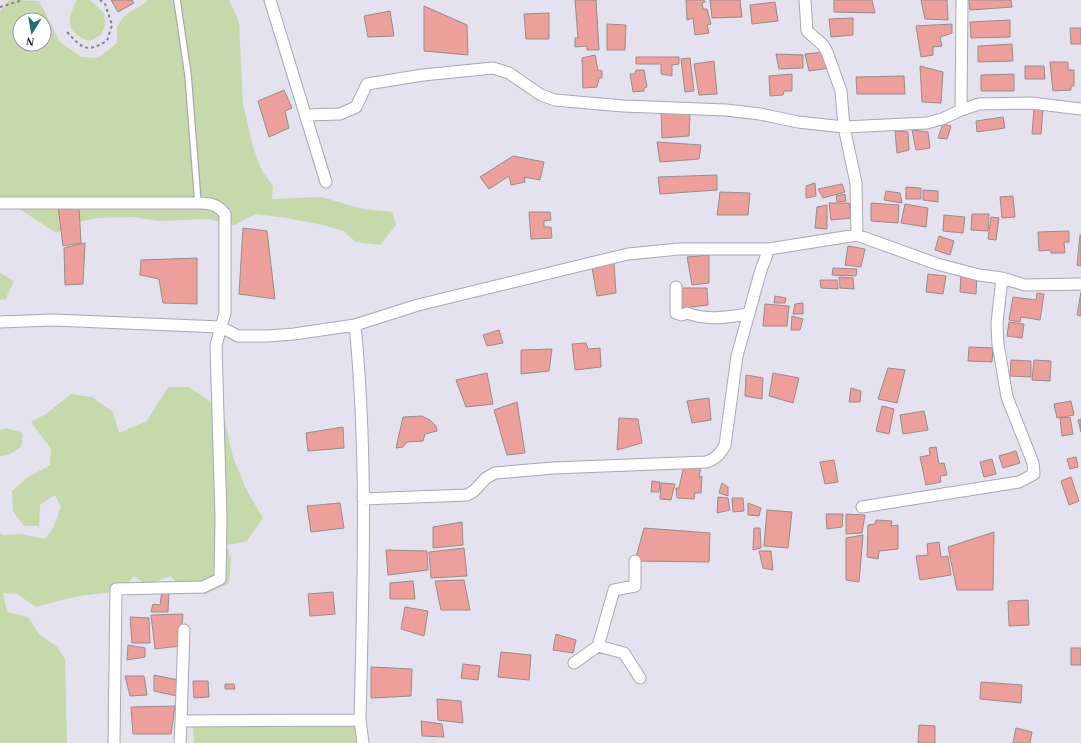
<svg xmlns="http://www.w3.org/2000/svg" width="1081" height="743" font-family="Georgia,serif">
<rect width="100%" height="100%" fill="#e3e2ee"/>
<!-- green -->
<path fill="#c5d9ab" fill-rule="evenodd" d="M9 0 39 1 60 42 81 57 98 58 117 43V27L124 16 147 2 146 0H229L239 22 243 104 253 147 262 171 273 186 272 199 321 197 363 209 392 212 396 225 380 245 356 242 343 231 323 225 287 218 255 214 235 225 208 219 160 221 132 217 99 218 77 222 56 233 12 204 0 201V12ZM20 20H44V44H20Z
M77 0H90L104 13 105 26 101 35 89 41C65 32 66 21 77 0Z
M0 273 14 281 5 300 0 299Z
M168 387H189L209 401 225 422 233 457 247 491 263 518 247 541 227 545 231 558 229 583 206 594 181 589 171 576 147 585 134 576 118 593C90 592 63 599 36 607L17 594 3 593 7 612 28 617 40 635 57 647 65 659 67 743H0V533L3 535 21 534 45 539 53 528 61 507 55 495 40 505 39 526H24L13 511 12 491 27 478 50 465 51 449 31 422 46 414 71 394 92 397 113 412 119 433 147 421Z
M6 428 23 433 21 447 10 454 0 456V430Z
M193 726H356V743H194Z"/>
<!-- building -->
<path fill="#ed9f9b" stroke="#998c8b" d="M111 0H132L134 3 118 12Z
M575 0H596L599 50H587V46L575 47V38H578Z
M686 0H704L705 2 702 3 703 9H707L711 24 707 25 709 33 695 35 693 18 687 20Z
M710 0H740L742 17 712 18Z
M834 0H872L875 13 834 12Z
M921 0H947L948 20 925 19Z
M969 0H1011L1012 7 970 10Z
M775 2 778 21 752 24 750 5Z
M424 6 467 25 468 55 424 51Z
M390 11 394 36 368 37 364 16Z
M549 13V39H526L524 14Z
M853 18V35L831 37 829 19Z
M1010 20V37L971 38 970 22Z
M607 24 626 25 625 50H607Z
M952 24V33L940 37 942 46 933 47V55L921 57 916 26Z
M1070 28H1081V44H1071Z
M1012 44 1013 61 978 62V46Z
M825 52 830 68 809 71 805 54Z
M776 54 803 55V68L779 69Z
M595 55 598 70 602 71V78H599L597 87 583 88 582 58Z
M636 57H679V64L672 65V76L661 74V64H636Z
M690 58 694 91 685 92 681 59Z
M714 61 717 94 699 95 694 64Z
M1050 62H1068V70H1074V86H1071V90L1053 91Z
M920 66 943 72 941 103 922 102Z
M1025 66H1044L1045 79H1025Z
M636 70H644L647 87 644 88V91L633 92 630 74H635Z
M792 74V91H784L783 95 770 96 769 76Z
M1014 74V91H981V75Z
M904 76 905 94H857L856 77Z
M284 90 292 108 285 111 289 128 269 137 258 101Z
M1034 108 1043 109 1041 134H1032Z
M661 111 690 114 689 136 662 138Z
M1003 117 1005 128 977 132 976 121Z
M943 124 951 126 947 139 938 138Z
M912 130 928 132 930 148 916 150Z
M895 131 908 132 909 150 897 153Z
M657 142 701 145 699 159 660 162Z
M513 156 544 162 540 180 524 177 525 182 511 185 509 176 489 189 480 177Z
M717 175V190L660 194 658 177Z
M815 183 816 196 806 198V186Z
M842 184 845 192 823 198 818 189Z
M906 187 921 188V199H906Z
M923 190 938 191V202L923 200Z
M886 191 900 193 902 203 884 200Z
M720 192 750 193 748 215H717Z
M845 194 846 201 837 202 836 196Z
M1013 196 1015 217 1002 218 1000 197Z
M829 203H849L852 218 831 220Z
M871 203 899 205 898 223 871 221Z
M905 204 928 208 926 227 901 223Z
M827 205V229L815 228 817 207Z
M58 206 79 207 81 243 63 246Z
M529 212H550L551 220 544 221V227H551L552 238 531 239Z
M972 214H989L988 231 971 230Z
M944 215 965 217 963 233 943 231Z
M991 217 999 218 996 240 988 239Z
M243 228 267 231 275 299 239 294Z
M1069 231V242H1064L1065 253H1051V250L1039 251 1038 232Z
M1080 235H1081V266L1077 265Z
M939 236 954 241 950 255 935 250Z
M85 243 83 284 65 285 64 248Z
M848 246 865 249 861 267 845 265Z
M709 255V283L692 285 687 257Z
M197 258V304L163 303 159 279 140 275 141 260Z
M614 263 616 293 597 296 592 268Z
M833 268 857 269 856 276 832 275Z
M928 274 946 276 943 294 926 292Z
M961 275 977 276 976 294 960 292Z
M839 277 853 278 854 289 840 288Z
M820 280H837L838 289 821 288Z
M680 288H707L708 305 682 308Z
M1081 292V316L1077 315Z
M1037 293 1044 294 1040 320 1021 317 1020 322 1009 320 1013 297 1036 300Z
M775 296 786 298 785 303H774Z
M803 303V314H793L795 304Z
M765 304 789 306 787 326H763Z
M792 316 803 319 800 330H791Z
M1009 322 1024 324 1022 338 1007 336Z
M499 330 503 343 487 346 483 335Z
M586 343 588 349 600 348 601 367 575 370 572 344Z
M969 347 993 348 992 362 968 361Z
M552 349 549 371 521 374V350Z
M1011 360 1031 361V377L1010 376Z
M1034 360 1051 361 1050 381 1032 380Z
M888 368 905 370 897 403 878 399Z
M487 373 493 404 466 407 456 380Z
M773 373 799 378 793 403 769 396Z
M746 375 763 378 762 399 745 396Z
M851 388 861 391 860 402H849Z
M709 398 711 420 692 423 687 401Z
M1071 401 1074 415 1057 418 1054 404Z
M517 402 525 453 507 455 494 410Z
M882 406 894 409 889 434 876 431Z
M924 411 928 430 903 434 900 415Z
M422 416 430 420 436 426 437 431 425 434 423 441 407 442 403 447 396 448 403 417Z
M1070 417 1073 434 1062 436 1060 418Z
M619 418 638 419 642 443 617 450Z
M1081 419V432L1078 420Z
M343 427 344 448 308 451 306 433Z
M936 447 939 464 944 463 947 475 940 476 941 482 926 485 920 457 930 455 929 448Z
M1016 451 1020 463 1003 468 999 456Z
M1076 457 1078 467 1070 469 1067 459Z
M992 459 996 474 984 477 980 462Z
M834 460 838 482 825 484 820 462Z
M684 465 701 466 699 478 702 476 701 493H695L694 499 677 498 676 488H679Z
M1071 477 1079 501 1069 505 1061 481Z
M652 481 660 482 659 492H651Z
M661 483 675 484 671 500 660 499Z
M722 483 728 487V496L719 493Z
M718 497 728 498 730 510 717 513Z
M732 498H743L744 511 733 512Z
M340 503 344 528 311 532 307 506Z
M748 503 761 508 759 516 748 515Z
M767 510 792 512 788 548 764 546Z
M826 514H843L842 527 827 529Z
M846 514 865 515 862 533 846 534Z
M876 520 892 521 891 526 898 525V549L879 551 878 559 867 557 868 525 875 524Z
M462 522 463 545 433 548V527Z
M644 528 710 533 709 562 635 561Z
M754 528H760L761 548 753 550Z
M994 532 993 590H957L948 547Z
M863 535 859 582 846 580V538Z
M939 542 941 557 948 556 951 575 920 580 916 556 928 555 927 544Z
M464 548 467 576 431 578 429 552Z
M386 550 427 551 428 570 388 575Z
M759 551H771L773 570 763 568Z
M464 580 470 610H441L435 581Z
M413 581 415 599H390V583Z
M162 590H169L168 612H151L153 604 160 605Z
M333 592 335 614 310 616 308 594Z
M1028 600 1029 625 1009 626 1008 601Z
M405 607 428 611 424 636 401 629Z
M183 614 180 646 155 649 151 615Z
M130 617 149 618 150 643H132Z
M556 634 576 640 573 653 553 650Z
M128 645 145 648V657L127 660Z
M1071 648H1081V665H1071Z
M501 652 531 655 529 680 498 677Z
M463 664 480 666 478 680 461 678Z
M371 667 412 669 411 696 371 698Z
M154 675 178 680 177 696 154 691Z
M125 676H144L147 695 130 696Z
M193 681H208L209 697 194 698Z
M981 682 1022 685 1021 703 980 699Z
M225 684H234L235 689H225Z
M437 699 461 701 463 723 438 720Z
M175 706 171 734H133L131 707Z
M421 721 442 724 444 737 422 736Z
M919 725 935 726V743H918Z
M1016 728 1032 732 1030 743H1013Z"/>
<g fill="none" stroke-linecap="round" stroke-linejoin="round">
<!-- lane casing -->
<g stroke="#a9a8b3" stroke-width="8">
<path id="lane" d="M177 0 188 75 198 203"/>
</g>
<!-- street casing -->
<g stroke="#a9a8b3" stroke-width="13">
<path id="street" d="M270 0 326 182
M805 0 807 31 823 45 827 52 841 91 844 127 856 183 857 235
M961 110 962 0
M305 115 340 114 356 107 367 84 423 75 493 68 509 73 541 95 555 100 623 106 726 110 760 114 798 122 844 127 927 123 942 119 961 110 979 104 1031 103 1081 109
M0 203H198C210 203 217 204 225 214V313L221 327 53 320 0 322
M676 287V313L682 315 687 313C707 321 729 317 749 314
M355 325C368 456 363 589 360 720L363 743
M363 499 467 495 474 491 486 478 495 473 553 468 706 462C716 459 720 454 725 445L737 356 761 270 769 249
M862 507 1019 482 1034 474 1033 463 1007 397 998 344 997 323 1002 278
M598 646 624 653 640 678
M574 663 598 646 614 590 635 586V561
M181 721 184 630
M114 743 116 589 203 587 220 579 221 518 216 345 221 327 238 336H268L294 334 355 325 418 305 628 254 679 249H769L857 235 937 264 979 275 1002 278 1025 285 1081 284
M180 743 181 721 360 720"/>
</g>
<!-- path -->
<path stroke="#85848c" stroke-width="2" stroke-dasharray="3 3" stroke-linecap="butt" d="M0 7 23 0
M67 32C83 49 86 53 107 41L112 25 105 4 100 0"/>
<!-- lane -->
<use href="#lane" stroke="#fff" stroke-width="5.5"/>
<!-- street -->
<use href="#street" stroke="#fff" stroke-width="11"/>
</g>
<!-- north arrow -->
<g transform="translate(32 32) rotate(191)"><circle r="19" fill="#ffffff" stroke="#9d9d9f"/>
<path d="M0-3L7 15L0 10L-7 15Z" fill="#226d73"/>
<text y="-6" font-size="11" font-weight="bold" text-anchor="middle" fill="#0b0b0e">N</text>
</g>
</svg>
